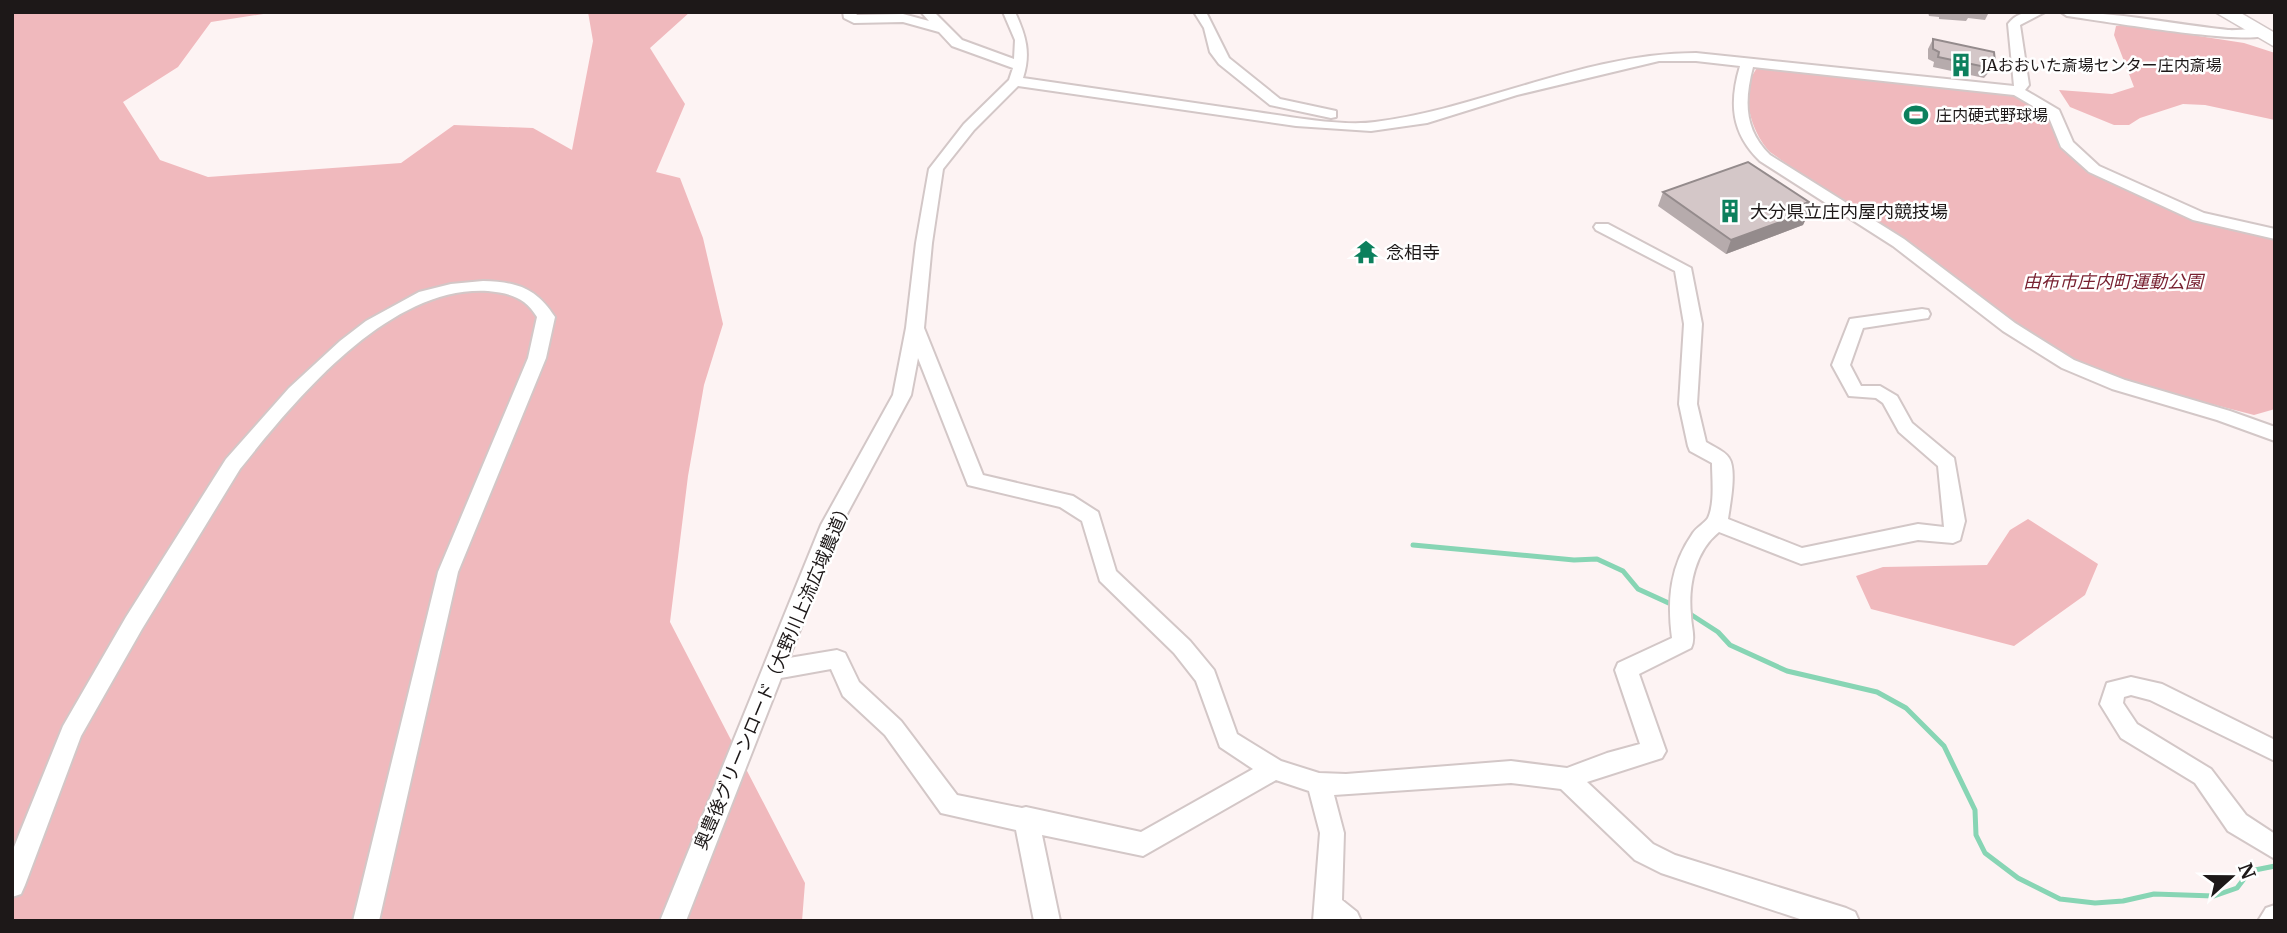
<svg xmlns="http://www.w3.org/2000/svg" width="2287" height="933" font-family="Merriweather,'Noto Sans JP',serif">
<rect width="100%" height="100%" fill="#fdf3f3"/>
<!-- green -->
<path fill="#f0b9bd" d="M12 12H276L211 22 178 67 123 102 160 160 208 177 401 163 454 125 533 128 572 150 593 41 588 12H690L650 48 685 104 656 172 680 178 703 238 723 324 704 385 688 476 670 622 805 883 802 921H12Z
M2127 25 2244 43 2275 53V120L2205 105 2183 104 2140 118 2129 125H2114L2070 107 2059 90 2112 94 2134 87 2114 35 2116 26Z
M1764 67 2018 96 2051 116 2061 145 2082 165 2206 223 2275 237V409L2254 415 2126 382 2058 355 1770 152C1751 132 1739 92 1757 68Z
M2028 519 2098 564 2085 595 2014 646 1871 609 1856 576 1883 567 1987 565 2010 530Z"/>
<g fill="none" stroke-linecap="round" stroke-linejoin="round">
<!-- stream -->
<path stroke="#87d5b4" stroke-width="5" d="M1413 545 1574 560 1597 559 1623 571 1638 589 1673 605
M1687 612 1718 632 1730 645 1787 671 1877 692 1906 708 1944 746 1975 810 1976 835 1985 853 2018 878 2060 899 2095 903 2123 901 2154 894 2214 896 2237 888 2250 871 2275 866"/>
<!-- minor casing -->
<g stroke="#d3c7c7" stroke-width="4">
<path id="minor" d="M843 12H855L857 15 903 14 929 21 921 12H934L962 40 1014 59 1015 40 1003 12H1015C1026 36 1031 53 1023 78 1096 89 1170 99 1243 110 1280 115 1340 127 1375 122 1484 108 1585 53 1696 53L2014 86 2008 24C2018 11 2029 12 2045 12L2020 25 2029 85 2025 90 2059 110 2073 142 2099 166 2204 213 2275 229V239L2193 220 2089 172 2061 147 2048 115 2014 95 1753 67C1744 101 1744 130 1770 155L1904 239 2015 323 2074 360 2125 380 2230 411 2275 427V441L2217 420 2112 389 2062 368 2003 331 1893 246 1760 161C1731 133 1729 103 1740 66L1696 61H1659L1517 95 1427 123 1371 131 1296 126 1018 86 974 130 943 169 932 243 924 328 983 475 1073 496 1098 512 1116 571 1190 641 1214 670 1237 734 1281 761 1319 773 1346 774 1511 761 1567 768 1607 753 1640 744 1615 670 1618 663 1672 638C1667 599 1670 566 1693 533 1697 527 1705 523 1708 518 1715 503 1712 479 1712 463L1690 451 1688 446 1679 404 1684 324 1675 271 1596 230 1594 227 1596 224H1608L1691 268 1702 324 1697 404 1706 442C1712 446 1725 451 1729 458 1737 470 1730 505 1728 519L1802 548 1918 524 1944 527 1938 466 1899 432 1883 403 1876 398 1849 396 1832 365 1850 319 1922 309 1928 310 1930 314 1928 318 1863 328 1850 365 1861 386H1880L1897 396 1912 423 1954 458 1965 521 1960 540 1953 543 1918 540 1801 564 1719 532C1695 551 1688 586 1691 615 1691 626 1696 638 1691 648L1639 674 1666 751 1662 758 1587 782 1653 844 1675 855 1846 908 1855 912 1859 921H1806L1661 873 1635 860 1561 789 1511 783 1334 795 1344 833 1342 900 1357 912 1361 921H1313L1320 833 1309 791 1276 780 1143 856 1042 835 1060 921H1034L1016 830 941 813 885 735 843 696 831 669 781 678 686 921H660L821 525 893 395 906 328 916 243 929 169 964 124 1009 80 1013 68 952 46 939 32 903 22 854 23 844 18ZM918 358 968 485 1060 507 1082 521 1100 581 1174 653 1196 681 1220 747 1253 769 1141 832 1026 807 1022 808 957 795 901 721 859 682 845 653 837 650 789 658 841 525 911 395Z
M1194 12H1206L1229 58 1280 99 1336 111V117L1331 118 1270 105 1219 64 1210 52 1204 28Z
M2061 12C2117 12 2172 24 2228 30 2240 31 2260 26 2269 34 2253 47 2097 20 2067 16Z
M483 281C518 282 536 288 555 317L546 358 458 572 379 921H353L438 572 528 358 537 317C526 298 510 293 488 291 389 285 296 399 240 469L142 629 81 736 25 885 21 894 12 897V852L63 726 126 617 226 459 289 388 340 341 366 321 419 292 451 284Z
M2131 677 2162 684 2275 740V761L2150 700 2131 695 2124 697 2123 703 2137 724 2211 769 2246 815 2275 834V859L2228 831 2195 783 2121 738 2100 704 2107 683Z
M2275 905V921H2258L2266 908Z"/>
</g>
<!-- highway casing -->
<g stroke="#d3c7c7" stroke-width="3">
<path id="highway" d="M2215 12H2239L2275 33V47Z"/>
</g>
<!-- minor -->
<use href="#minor" fill="#fff" fill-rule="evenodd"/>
<!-- highway -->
<use href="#highway" fill="#fff" fill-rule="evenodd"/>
</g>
<!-- wall -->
<path fill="#b6abac" d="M1928 12H1989L1985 20 1968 18 1966 21 1939 19V17L1929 16Z
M1933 39 1994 52 1990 71 1984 78 1933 67 1934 62 1928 59V49Z
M1663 192 1809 202 1806 209 1803 225 1726 254 1658 206Z"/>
<!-- shaded-wall -->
<path fill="#948b8c" d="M1809 202 1805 213 1810 211 1803 225 1726 254 1731 240 1801 205Z"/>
<!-- building -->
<path fill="#d4c7c8" stroke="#948b8c" stroke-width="2" d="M1933 39 1994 52 1995 62 1990 68 1938 57 1939 52 1933 49Z
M1748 162 1809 202 1801 205 1810 211 1731 240 1663 192Z"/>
<!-- icons -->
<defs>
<g id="building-bare" transform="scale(1.89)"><path d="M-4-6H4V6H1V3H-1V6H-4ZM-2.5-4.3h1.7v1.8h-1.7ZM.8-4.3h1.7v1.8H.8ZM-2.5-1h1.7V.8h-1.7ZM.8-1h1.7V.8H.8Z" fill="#0c805d" stroke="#fff" stroke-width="2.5" paint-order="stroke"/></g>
<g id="stadium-bare" transform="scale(1.89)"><path d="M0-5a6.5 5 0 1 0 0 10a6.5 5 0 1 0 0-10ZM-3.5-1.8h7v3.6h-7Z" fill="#0c805d" stroke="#fff" stroke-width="2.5" paint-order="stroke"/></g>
<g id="temple-bare" transform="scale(1.89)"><path d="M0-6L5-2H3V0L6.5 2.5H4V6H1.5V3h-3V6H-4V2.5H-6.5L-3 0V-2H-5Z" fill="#0c805d" stroke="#fff" stroke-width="2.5" paint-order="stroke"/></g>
</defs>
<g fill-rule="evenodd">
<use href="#building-bare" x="1961" y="65"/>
<use href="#stadium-bare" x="1916" y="115"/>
<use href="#building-bare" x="1730" y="211"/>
<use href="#temple-bare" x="1366" y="252"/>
</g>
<g text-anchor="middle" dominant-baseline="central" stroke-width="5" stroke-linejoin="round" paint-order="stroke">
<!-- far-poi labels -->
<g font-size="16" fill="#1d1818" stroke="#fff" text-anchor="start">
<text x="1981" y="65">JAおおいた斎場センター庄内斎場</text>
<text x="1936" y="115">庄内硬式野球場</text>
</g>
<!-- poi labels -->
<g font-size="18" fill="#1d1818" stroke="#fff" text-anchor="start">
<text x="1750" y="211">大分県立庄内屋内競技場</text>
<text x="1386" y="252">念相寺</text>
</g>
<!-- park labels -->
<g font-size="18" font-style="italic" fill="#792232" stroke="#fff">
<text x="2113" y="281">由布市庄内町運動公園</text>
</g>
<!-- street labels -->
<g font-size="18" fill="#1d1818" stroke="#fff">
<text transform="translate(773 675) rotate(-67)">奥豊後グリーンロード（大野川上流広域農道）</text>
</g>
</g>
<!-- border -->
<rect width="2287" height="933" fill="none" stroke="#1d1818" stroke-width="28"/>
<!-- north arrow -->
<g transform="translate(2231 877) rotate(69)" stroke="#ffffff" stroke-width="5" paint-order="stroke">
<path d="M0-5L12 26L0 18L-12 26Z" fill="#1d1818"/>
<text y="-10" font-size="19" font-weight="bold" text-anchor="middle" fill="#1d1818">N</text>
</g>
</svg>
